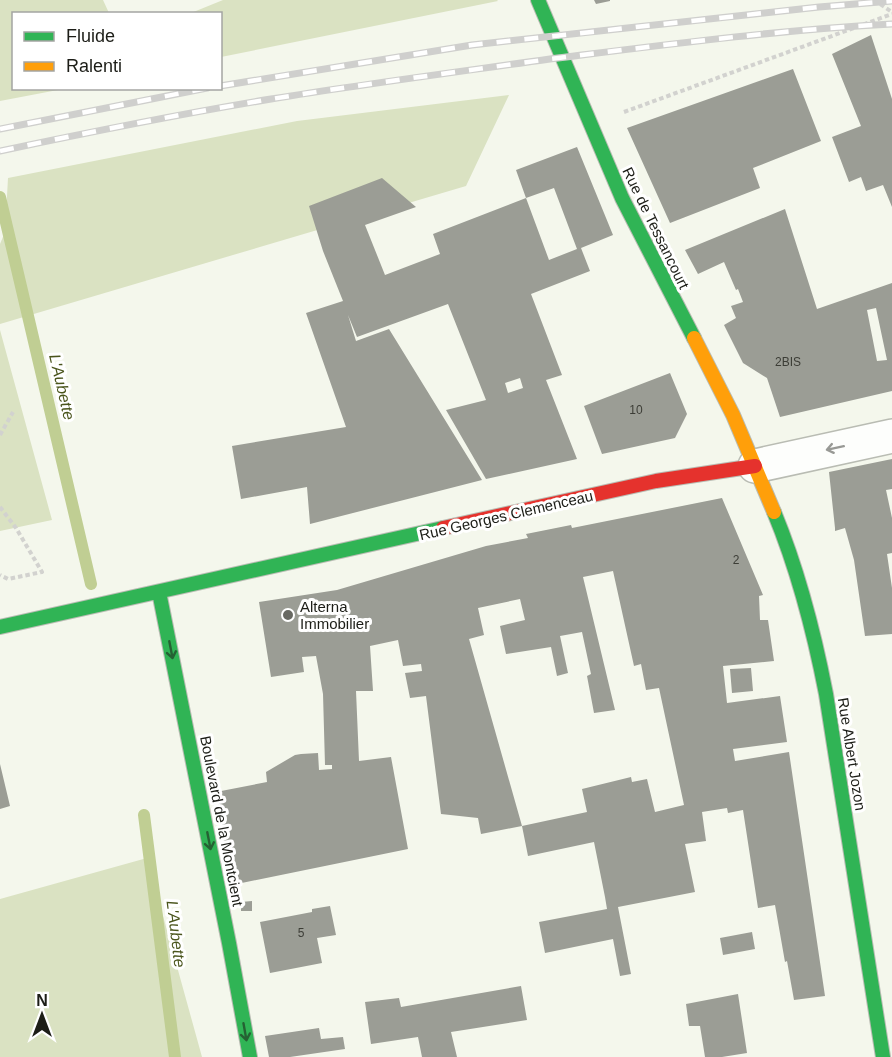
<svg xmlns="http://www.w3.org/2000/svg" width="892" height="1057" font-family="Arial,sans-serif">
<rect width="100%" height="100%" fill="#f4f7ec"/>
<!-- green -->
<path fill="#dae2c2" d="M0 0H103L109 13 14 14V88L63 89 0 101Z
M223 0H497L498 1 221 57 220 14 191 13Z
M509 95 466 186 0 324V244L5 232 8 178 297 121Z
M0 330 52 520 0 531Z
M147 858 202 1057H0V899Z"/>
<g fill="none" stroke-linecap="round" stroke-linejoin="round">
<!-- stream -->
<path stroke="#c0ce93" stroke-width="12" d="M0 197 91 584
M144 815 175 1057"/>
</g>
<!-- building -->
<path fill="#9b9d95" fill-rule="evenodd" d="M594 0H610V1L596 4Z
M871 35 892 99V207L883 185 866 191 861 177 849 182 832 137 861 126 832 54Z
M793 69 821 141 753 168 760 188 670 223 627 128Z
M577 147 613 235 581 248 590 271 531 294 562 375 546 380 577 459 486 479 446 410 486 400 448 304 357 337 348 315 356 341 389 329 482 480 310 524 307 487 241 499 232 446 346 427 306 313 343 301 323 251 309 206 382 178 416 207 365 225 385 275 440 254 433 234 526 198 549 260 577 249 554 188 526 198 516 170ZM520 378 523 388 508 393 505 383Z
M785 209 817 309 892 283V391L780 417 767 378 743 363 724 325 736 318 731 306 743 302 738 289 736 290 724 262 698 274 685 250ZM876 308 887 360 877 361 867 310Z
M670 373 687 414 675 438 602 454 584 406Z
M892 459V489L886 490 892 518V553L887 554 892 588V634L865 636 854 560 845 528 835 531V528L829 472Z
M722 498 763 595 759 596 760 620H768L774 661 723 666 727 703 780 696 787 742 733 749 735 761 789 752 825 996 794 1000 787 961 785 962 775 905 758 908 743 810 728 813 727 808 702 812 706 841 685 844 695 892 618 907 631 974 620 976 613 939 545 953 539 922 607 909 605 897 594 842 528 856 522 826 587 812 582 789 631 777 632 782 647 779 655 812 684 805 659 688 646 690 641 664 634 666 613 571 583 577 615 710 594 713 587 676 591 674 582 632 560 636 568 673 557 676 551 647 506 654 500 626 525 620 520 599 478 608 484 635 469 639 522 826 481 834 478 818 441 814 426 696 410 698 405 673 422 671 421 664 403 666 398 640 370 646 373 691H356L359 761 391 757 408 849 232 885 216 792 267 782 266 772 295 755 301 754 318 753 319 770 332 769V765H325L323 694 316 656 302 657 304 672 271 677 259 602 337 590 486 546 528 538 526 534 571 525 572 528Z
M751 668 753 691 732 693 730 669Z
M0 764 10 806 0 809Z
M252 901V911H241V902Z
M330 906 336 935 317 938 322 963 270 973 260 922 312 912V909Z
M752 932 755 949 723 955 720 938Z
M521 986 527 1020 451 1032 457 1057H422L418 1037 371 1044 365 1002 399 998 401 1007Z
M738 994 747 1053 722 1057H705L700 1026H689L686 1004Z
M319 1028 321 1039 343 1037 345 1049 290 1057H269L265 1036Z"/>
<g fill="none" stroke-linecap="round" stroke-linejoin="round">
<!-- street casing -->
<g stroke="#b9bcb3" stroke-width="36">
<path id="street" d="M755 466 892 436"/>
</g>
<!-- fast casing -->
<g stroke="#b9bcb3" stroke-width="16">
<path id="fast" d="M538 0 622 198 694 338
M774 512C798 570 814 632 826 694L883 1057
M159 592 229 943 250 1057
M0 627 443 528"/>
</g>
<!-- slow casing -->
<g stroke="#b9bcb3" stroke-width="16">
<path id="slow" d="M694 338 733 415 774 512"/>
</g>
<!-- jam casing -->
<g stroke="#b9bcb3" stroke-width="16">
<path id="jam" d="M443 528 656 481 755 466"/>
</g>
<!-- path -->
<path stroke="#d2d2cf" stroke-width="4" stroke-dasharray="4.5 3" stroke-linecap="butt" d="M874 0 892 12
M624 112 892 14
M0 435 13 412
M0 507 16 528 42 572 8 579 0 575"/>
<!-- street -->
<use href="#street" stroke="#fdfefc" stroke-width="33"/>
<!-- fast -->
<use href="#fast" stroke="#30b455" stroke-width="14"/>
<!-- slow -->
<use href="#slow" stroke="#ff9f0a" stroke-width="14"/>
<!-- jam -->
<use href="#jam" stroke="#e5322d" stroke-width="14"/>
<!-- rail casing -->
<g stroke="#cfcfcd" stroke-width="7">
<path id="rail" d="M220 86 472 45 819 7 892 1
M0 129 207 88
M0 151C90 132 180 114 271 99 364 84 457 72 550 59 663 45 777 30 892 24"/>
</g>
<!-- rail -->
<use href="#rail" stroke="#fff" stroke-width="4.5" stroke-dasharray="14" stroke-linecap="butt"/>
</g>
<!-- one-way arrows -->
<defs><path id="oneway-shaft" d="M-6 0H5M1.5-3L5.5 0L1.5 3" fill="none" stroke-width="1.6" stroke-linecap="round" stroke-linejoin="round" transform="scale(1.5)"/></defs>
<use stroke="#989995" href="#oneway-shaft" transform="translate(835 448) rotate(168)"/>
<g stroke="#256133">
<use href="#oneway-shaft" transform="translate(171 650) rotate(79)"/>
<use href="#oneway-shaft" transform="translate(209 841) rotate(79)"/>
<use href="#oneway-shaft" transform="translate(245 1032) rotate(80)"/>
</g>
<!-- markers -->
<circle fill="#686962" stroke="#fff" stroke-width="2" cx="288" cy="615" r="6"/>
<g text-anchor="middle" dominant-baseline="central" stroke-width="6" stroke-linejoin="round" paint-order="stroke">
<!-- number labels -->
<g font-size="12" fill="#3c3d36">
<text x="788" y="362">2BIS</text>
<text x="636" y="410">10</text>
<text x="736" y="560">2</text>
<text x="301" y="933">5</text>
</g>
<!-- street labels -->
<g font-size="15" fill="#1c1d17" stroke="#fff">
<text transform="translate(656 228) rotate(64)">Rue de Tessancourt</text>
<text transform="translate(506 515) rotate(-13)">Rue Georges Clemenceau</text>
<text transform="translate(852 754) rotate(81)">Rue Albert Jozon</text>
<text transform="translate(222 821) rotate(79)">Boulevard de la Montcient</text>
</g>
<!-- poi labels -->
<g font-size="15" fill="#1c1d17" stroke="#fff" text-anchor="start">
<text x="300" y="606">Alterna<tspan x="300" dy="17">Immobilier</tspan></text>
</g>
<!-- water labels -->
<g font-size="16" font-style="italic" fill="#4a551c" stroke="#fff">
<text transform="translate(62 387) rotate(77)">L'Aubette</text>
<text transform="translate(176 934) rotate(83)">L'Aubette</text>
</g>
</g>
<!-- legend -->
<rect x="12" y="12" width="210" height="78" fill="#ffffff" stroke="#a4a5a2" stroke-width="1.5"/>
<rect x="24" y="32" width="30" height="9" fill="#30b455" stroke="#a4a5a2" stroke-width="1.5"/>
<text x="66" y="42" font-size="18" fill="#1c1d17">Fluide</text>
<rect x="24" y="62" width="30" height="9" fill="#ff9f0a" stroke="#a4a5a2" stroke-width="1.5"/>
<text x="66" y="72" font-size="18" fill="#1c1d17">Ralenti</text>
<!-- north arrow -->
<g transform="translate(42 1015)" stroke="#ffffff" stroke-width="4.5" paint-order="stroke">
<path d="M0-4.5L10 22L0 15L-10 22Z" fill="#1c1d17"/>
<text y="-9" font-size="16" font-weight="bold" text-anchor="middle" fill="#1c1d17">N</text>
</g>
</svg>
